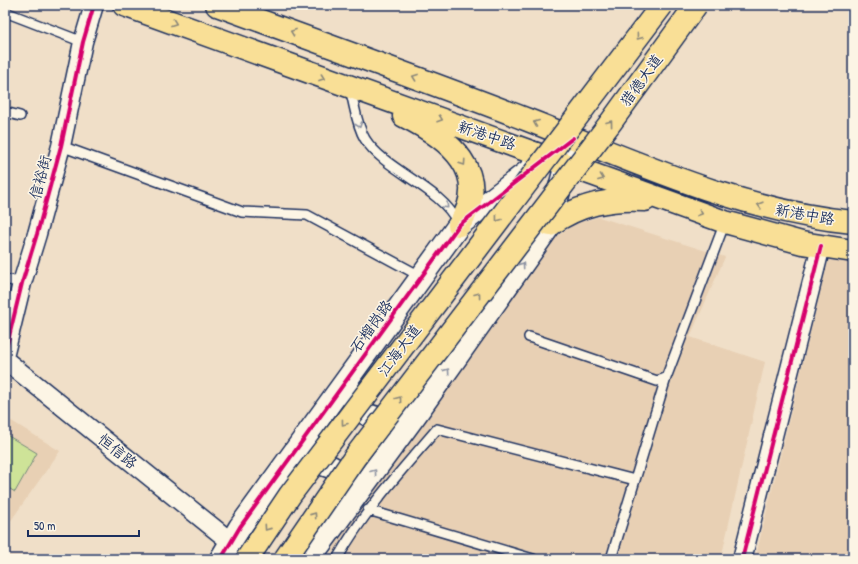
<svg xmlns="http://www.w3.org/2000/svg" width="858" height="564" font-family="'Patrick Hand','LXGW WenKai TC',sans-serif">
<rect width="100%" height="100%" fill="#f0dfc8"/>
<filter id="ink" filterUnits="userSpaceOnUse"><feTurbulence type="fractalNoise" baseFrequency=".025" numOctaves="2"/><feDisplacementMap in="SourceGraphic" scale="8" xChannelSelector="R" yChannelSelector="G"/><feConvolveMatrix kernelMatrix="1 2 1 2 8 2 1 2 1" color-interpolation-filters="sRGB"/></filter>
<g filter="url(#ink)">
<!-- built -->
<path fill="#e8d0b4" d="M599 217 725 257 690 337 765 362 721 559H327L343 532 550 241 576 223Z
M853 259V559H755L828 260Z
M5 417 60 451 5 529Z"/>
<!-- green -->
<path fill="#cee398" stroke="#74897b" d="M5 434 37 453 15 492 5 486Z"/>
<g fill="none" stroke-linecap="round" stroke-linejoin="round">
<!-- service casing -->
<g stroke="#1b2f5e" stroke-width="12">
<path id="service" d="M5 12 83 42
M350 89C355 106 356 124 365 139 385 171 441 187 458 223
M5 112 20 116
M61 146 242 212 307 215 422 277
M5 279 22 283
M529 337 657 381 666 378 725 222
M368 510 533 559
M337 559C364 511 401 471 437 429L635 480
M611 559 666 378"/>
</g>
<!-- minor casing -->
<g stroke="#1b2f5e" stroke-width="21">
<path id="minor" d="M5 353 22 283 37 234 61 146 83 42 94 5
M5 360 231 542
M742 559 821 246"/>
</g>
<!-- tertiary casing -->
<g stroke="#1b2f5e" stroke-width="25">
<path id="tertiary" d="M350 389C356 417 376 421 402 418
M298 462C321 462 346 465 349 493
M221 559 240 527 459 225 535 166
M309 559 416 414 550 225 573 138"/>
</g>
<!-- primary casing -->
<g stroke="#1b2f5e" stroke-width="25">
<path id="primary" d="M124 5 725 222 802 243 853 251
M217 5C321 43 425 80 528 120 634 161 739 211 853 222
M404 116C448 138 494 173 459 225
M550 225C579 204 610 198 645 200"/>
</g>
<!-- service -->
<use href="#service" stroke="#fcf5e5" stroke-width="9"/>
<!-- minor -->
<use href="#minor" stroke="#fcf5e5" stroke-width="18"/>
<!-- tertiary -->
<use href="#tertiary" stroke="#fcf5e5" stroke-width="22"/>
<!-- primary -->
<use href="#primary" stroke="#f9df96" stroke-width="22"/>
<!-- trunk-bridge casing -->
<g stroke="#1b2f5e" stroke-width="25" stroke-linecap="butt">
<path id="trunk-bridge" d="M247 559 290 495 662 5
M285 559 355 457 611 122 696 5"/>
</g>
<!-- trunk-bridge -->
<use href="#trunk-bridge" stroke="#f9df96" stroke-width="22"/>
<!-- cycleway casing -->
<g stroke="#fcf5e5" stroke-width="6">
<path id="cycleway" d="M5 353 22 283 37 234 61 146 83 42 94 5
M221 559 240 527 459 225 573 138
M742 559 821 246"/>
</g>
<!-- cycleway -->
<use href="#cycleway" stroke="#d6006c" stroke-width="4"/>
</g>
<!-- one-way arrows -->
<defs><path id="oneway-chevron" d="M-2-3.5L2.5 0L-2 3.5" fill="none" stroke-width="1.6" stroke-linecap="round" stroke-linejoin="round"/></defs>
<g stroke="#8a877a">
<use href="#oneway-chevron" transform="translate(174 23) rotate(20)"/>
<use href="#oneway-chevron" transform="translate(293 32) rotate(-160)"/>
<use href="#oneway-chevron" transform="translate(639 37) rotate(127)"/>
<use href="#oneway-chevron" transform="translate(415 77) rotate(-160)"/>
<use href="#oneway-chevron" transform="translate(322 78) rotate(20)"/>
<use href="#oneway-chevron" transform="translate(440 119) rotate(19)"/>
<use href="#oneway-chevron" transform="translate(536 123) rotate(-158)"/>
<use href="#oneway-chevron" transform="translate(610 123) rotate(-53)"/>
<use href="#oneway-chevron" transform="translate(463 163) rotate(56)"/>
<use href="#oneway-chevron" transform="translate(601 178) rotate(21)"/>
<use href="#oneway-chevron" transform="translate(760 205) rotate(-164)"/>
<use href="#oneway-chevron" transform="translate(700 213) rotate(19)"/>
<use href="#oneway-chevron" transform="translate(498 219) rotate(127)"/>
<use href="#oneway-chevron" transform="translate(478 295) rotate(-53)"/>
<use href="#oneway-chevron" transform="translate(399 399) rotate(-53)"/>
<use href="#oneway-chevron" transform="translate(344 423) rotate(127)"/>
<use href="#oneway-chevron" transform="translate(314 515) rotate(-55)"/>
<use href="#oneway-chevron" transform="translate(267 528) rotate(125)"/>
</g>
<g stroke="#8c92a2">
<use href="#oneway-chevron" transform="translate(359 125) rotate(71)"/>
<use href="#oneway-chevron" transform="translate(446 206) rotate(45)"/>
<use href="#oneway-chevron" transform="translate(522 265) rotate(-55)"/>
<use href="#oneway-chevron" transform="translate(447 371) rotate(-55)"/>
<use href="#oneway-chevron" transform="translate(374 472) rotate(-53)"/>
</g>
</g>
<g text-anchor="middle" dominant-baseline="central" stroke-width="3" stroke-linejoin="round" paint-order="stroke">
<!-- street labels -->
<g font-size="15" fill="#1b2f5e" stroke="#fcf5e5">
<text transform="translate(641 80) rotate(-54)">猎德大道</text>
<text transform="translate(487 135) rotate(19)">新港中路</text>
<text transform="translate(40 177) rotate(-75)">信裕街</text>
<text transform="translate(805 214) rotate(10)">新港中路</text>
<text transform="translate(371 326) rotate(-54)">石榴岗路</text>
<text transform="translate(399 350) rotate(-53)">江海大道</text>
<text transform="translate(118 451) rotate(39)">恒信路</text>
</g>
</g>
<!-- margin -->
<rect width="858" height="564" fill="none" stroke="#fcf5e5" stroke-width="20"/>
<rect x="10" y="10" width="838" height="544" fill="none" stroke="#1b2f5e" stroke-width="1.5" filter="url(#ink)"/>
<!-- scale -->
<path d="M28 530v6h111v-6" fill="none" stroke="#1b2f5e" stroke-width="2"/>
<text x="34" y="530" font-size="12" fill="#1b2f5e" stroke="#fcf5e5" stroke-width="3" paint-order="stroke">50 m</text>
</svg>
